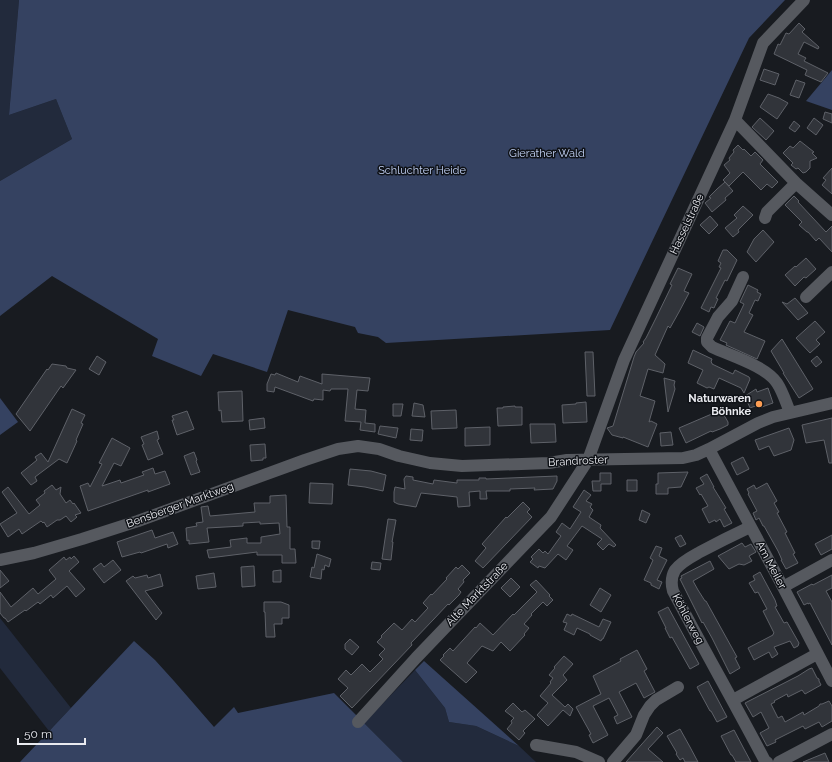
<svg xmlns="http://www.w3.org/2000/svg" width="832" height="762" font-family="Raleway,sans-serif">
<rect width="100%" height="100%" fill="#181b20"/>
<!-- green -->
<path fill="#222a3c" d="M0 0H19L9 115 56 99 72 139 0 181Z
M0 618 71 708 49 731 0 668Z
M415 670 445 708 449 722 476 726 519 746 536 762H403L364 723Z"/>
<!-- forest -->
<path fill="#354261" d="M19 0H785L749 38 610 330 386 343 378 337 358 333 355 327 288 310 267 372 213 354 201 376 152 356 158 339 52 276 0 316V181L72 139 56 99 9 115Z
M832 70V110L806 101Z
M0 398 18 422 0 435Z
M134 641 155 660 174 681 214 727 234 707 238 713 334 693 403 762H20Z
M424 661 519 746 476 726 449 722 445 708 415 670Z"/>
<!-- building -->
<path fill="#31343a" stroke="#5e6168" d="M799 23 805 29 802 32 819 47 818 49 804 42 798 54 806 58 804 61 828 73 821 82 805 75 807 70 774 54 778 44 780 45 786 33 789 34Z
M764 69 779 74 775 85 760 80Z
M796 80 805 83 799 98 790 95Z
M768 94 779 98 788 103 777 119 760 107Z
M825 112 832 114V123L823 119Z
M760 118 774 131 766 140 752 127Z
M814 118 823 125 816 135 807 128Z
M794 121 800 126 795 132 789 128Z
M800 141 814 152 812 153 817 158 810 161V168L806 172 803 173 798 168 796 169 791 165 793 163 783 153 790 146 793 148Z
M738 145 743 150 744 149 751 156 755 152 763 160 760 164 778 182 772 188 767 184 761 190 743 172 729 186 723 180 730 173 724 165 730 160 729 158 734 152 733 150Z
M832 168V194L822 185 826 180 823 178Z
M725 182 733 191 725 198 726 200 712 212 705 203 711 198 709 197 717 189Z
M794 196 799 201 798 202 826 232 832 226V252L819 238 816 241 808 232H807L799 225 802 222 785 205Z
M743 206 753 215 738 230 739 232 733 237 725 228 737 218 734 215Z
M710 216 718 225 709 234 700 225Z
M763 230 774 242 756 262 747 252 754 239Z
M723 250H727L737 260 727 281 725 280 716 298 718 299 714 308 711 307 709 312 701 308 721 268 719 267 721 263 718 261Z
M806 258 816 269 806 278 804 277 795 286 785 275 795 266 796 267Z
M678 268 692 274 684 291 689 293 679 312 670 328 668 326 655 355 665 364 663 373 648 369 640 396 655 401 649 422 651 421 657 424 648 447 623 437V438L612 435 607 428 613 426 634 357 636 352 644 343 643 342 646 338 656 318 672 285 670 284Z
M748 285 758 290 757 292 761 294 758 301 755 300 749 313 753 315 744 332 765 341 757 359 726 345 727 343 720 340 730 321 735 323 744 304 740 302Z
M795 298 808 313 798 320 782 302 787 304Z
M815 321 825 332 816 340 820 344 810 353 796 338Z
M697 323 704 327 700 336 692 332Z
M782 339 813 389 799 398 783 373H784L771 351Z
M693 350 712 359 711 362 712 363V364L733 374 735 370 749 377 750 379 744 393 741 388 719 378 714 389 709 387 707 388 697 383 703 370 688 363Z
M585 352H593L595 396H587Z
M97 356 106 362 99 375 89 369Z
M817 356 822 362 816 367 811 361Z
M52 364 66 366 67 368 76 370 63 388 61 386 30 431 16 414 47 369 48 370Z
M276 373 298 382 300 376 322 384V374L370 378 368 391 357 390 355 409 366 410 365 423 375 424V432L360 430 361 422 345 421 348 389H331L330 391 323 390V400L314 399 313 401 275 387 274 392 267 391V384L271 374 275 375Z
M664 378 675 381 674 385 675 389 668 412Z
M768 388 773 403 759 408 758 405 750 408 745 396 756 389 757 392Z
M242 391 243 421 222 422 221 410 219 411 218 392Z
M586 402 587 422 563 423 562 405 576 404V403Z
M414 403 423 405 425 417 412 416Z
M393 404H403L401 416H393Z
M515 406V407H522V425L498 426 497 408H503V407Z
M72 409 85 415 81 423 83 424 76 440 77 441 67 463 59 459 35 477 37 481 31 485 21 473 37 460 35 457 41 453 48 462Z
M456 410 457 428 432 429 431 411Z
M721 410 728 422V425L720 429 712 432 711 431 686 443 679 428Z
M187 411 194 429 177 435 172 420H174L172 416Z
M264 418 265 428 250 430 249 420Z
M832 418V463H829L824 440 806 443 802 425Z
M530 424H555L556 442 531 443Z
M380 426 398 428 396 438 378 434Z
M490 427V445L465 446V428Z
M789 428 794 440 791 450 774 456 769 446 759 450 755 440Z
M411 429 423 430 422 441 410 440Z
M157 431 159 439 157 440 163 454 148 460 142 445 144 444 141 437Z
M671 432 673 445 661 446 660 433Z
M112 438 130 448 121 466 114 463 102 486 120 480 121 483 144 475 142 472 153 468 155 474 165 471 170 484 148 492V490L88 511 80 486 88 483 90 487 102 464 99 463Z
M265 444 266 458H263V460L251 461 250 445Z
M194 452 197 460 196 461 200 472 191 475 184 456Z
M743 457 749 469 737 475 731 463Z
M350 469 371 471 386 475 383 491 365 487 348 485Z
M688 472 681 487 668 488V494H656V484H658V473Z
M600 473H611V484H601V491H593L592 481H600Z
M707 474 714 487H713L726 508 724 509 732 523 724 527 720 519 716 522 715 520 709 523 702 509 708 506 701 494 700 495 696 488 704 484 700 478Z
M406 476 413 477V480L433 484 434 480 457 483V480H479V478H486V479L557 476V481L553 489 534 490 535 488 510 489V491H486L487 499H480V491L469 492 470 506 458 507 457 497 421 493 416 507 398 504 394 502V492L395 487 405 489 404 479Z
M627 480H637V491H627Z
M310 483 333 484 332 504 309 503Z
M767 483 777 501 774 503 779 512 777 513 787 532 785 533 795 553 793 554 798 563 786 569 781 560H782L778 551 764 526H763L759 518 756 520 753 513 757 511 748 494 749 493 747 489 754 485 756 489Z
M52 485 56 490 61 487 60 494 66 503 70 500 73 504 74 503 81 513 75 515 77 517 71 522 66 516 60 520H57L47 527 44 522 43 523 41 521 22 534 19 529 8 537 0 524 17 513 2 492 8 487 29 514 40 505 36 500 45 493 44 491Z
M584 490 591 495 586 501 592 504 590 507 593 510 589 517 601 525 600 528 616 545 614 547 609 544 603 550 597 544 602 539 582 526 567 546 573 550 566 560 558 554 545 568 539 566 538 568 530 562 533 559 531 557 539 549 543 553 545 551 548 554 561 536 556 532 562 523 570 529 581 512 573 507Z
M286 495 287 527H290V549H295L296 563H282V555H257V552L209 558 207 550 231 547 230 540 247 538V543H261V537L280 534 279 523 260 524V522L243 523V526L207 528 209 542 189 544V540L187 541 186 528 197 526 196 523 203 522 201 507 208 506 210 516 255 512 254 503H270V496Z
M523 502 530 509 527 512 532 517 483 568 475 561 486 548 482 544 506 517 507 518Z
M642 510 650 514 646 523 639 520Z
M388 519 396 520 392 542H393L391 560 382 559Z
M152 530 155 538 173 532 178 544 168 548 167 544 141 553 140 552 122 557 117 542Z
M681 535 686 544 680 547 675 538Z
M832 535V549L821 555 815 544Z
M312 541H320L319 549 312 548Z
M742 543 745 547 751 544 756 552 749 556 752 561 744 565 739 564 729 569 718 556Z
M656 546 662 548 659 556 667 560 657 580 662 582 659 589 651 585V583L644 580 653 560 650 558Z
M317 554 331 559 329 567 325 565 324 570 322 569 321 579 310 577 312 567 314 568Z
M74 556 79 562 69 571 85 589 76 597 67 586 53 598 51 595 40 604 38 602 26 611 25 610 8 622 5 618H4L0 613V592L11 607 33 588 38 594 56 579 49 570 64 557 66 560 70 557 71 559Z
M113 560 121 570 104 583 93 569 101 563 104 567Z
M710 561 714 569 693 581 698 590 705 601H706L737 657 735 658 740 668 730 674 712 638 703 622 702 623 680 579 682 578 681 576Z
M372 562 381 563 380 570 371 569Z
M462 565 470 573 463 580 464 582 458 589 461 592 459 595 449 605 448 604 433 620 411 643 412 645 352 708 340 696 348 688 338 679 346 670 351 675 362 664 370 672 383 659 379 655 385 649 377 642 382 637 381 636 394 623 402 630 412 619 415 622 428 608 423 603 431 594 432 595 447 579 446 578 456 567 458 569Z
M254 566 255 586 242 587 241 567Z
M0 570 9 581 0 588Z
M281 570V582H273V571Z
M760 572 775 600 777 606 775 607 784 623 787 622 799 643 798 646 794 648 790 641 774 647 778 654 772 658 769 652 754 660 748 648 773 635V634L774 633 763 611 767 609 758 592 755 593 749 583 755 580 753 576Z
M214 573 216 587 198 589 196 576Z
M160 574 163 586 145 591 162 613 156 620 126 581 133 576 135 578 147 575 148 578Z
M832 575V588L826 591 832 602V645L810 603 808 604V603L804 605 797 592 812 584 813 585Z
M511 578 520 587 510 597 501 588Z
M536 580 550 595 549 596 553 600 547 606 543 602 531 614 532 615 524 624 529 628 524 634 525 635 510 651 501 642 493 651 482 646 467 663 477 672 466 683 440 660 444 656 443 655 450 648 453 651 475 627 476 628 480 623 493 635 513 614 514 615 537 592 530 585Z
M600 588 611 595 601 612 590 605Z
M264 602H281L289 605V618H282V624H274L275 637H266L265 612H264Z
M668 607 699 664 690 669 672 637 670 638 665 628H666L658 612Z
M567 614 571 616 572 614 599 627 603 619 611 622 603 639H602L601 641 590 635V634L577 628 574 635 564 630 567 623 563 622Z
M350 639 359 647 352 655 345 649V644Z
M637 650 647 669 644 671 655 692 644 698 636 683 619 692 632 717 617 724 614 717 618 715 609 698 593 706 608 735 593 743 589 735 591 734 576 707 601 694 593 676 621 661 620 659Z
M564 656 573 664 563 675 567 680 552 695 565 707 568 704 573 709 570 716 563 710 548 726 537 715 548 703 540 696 551 683 550 682 553 678 549 675 555 668 554 667Z
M812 668 817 678 819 679V681L821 685 805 694 802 690 788 697 787 694 774 701 775 702 771 704 778 718 782 716 785 722 803 712 804 715 819 706 820 704H822L829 701 832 706V721L822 727 819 722 805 729 803 726 775 740 776 742 767 746 760 733 769 728 761 712 753 717 745 703 798 676 809 669Z
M708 681 727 717 717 722 711 711H710L697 687Z
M513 703 522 712 525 710 535 719 523 731 525 733 519 740 507 729 512 723 511 721 514 718 505 711Z
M657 727 663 733 648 749 663 762H626Z
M680 729 690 747 698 762H685L683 758 680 760 676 754 677 753 667 736Z
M734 730 744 749 751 762H736L732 755H731L721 736Z
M825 753 829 762H803Z"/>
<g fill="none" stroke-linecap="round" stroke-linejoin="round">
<!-- minor -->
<path stroke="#56595f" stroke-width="12" d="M735 120 796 183 832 215
M765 218 767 212 796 183
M743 277 732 301 718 317 707 338V342L712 347C731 356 766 366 777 383 783 392 786 403 790 412
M806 297 832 272
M709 449 783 587 832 681
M750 527C733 535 717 543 700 552 691 557 681 562 675 570 671 577 671 584 673 591 703 648 735 704 765 761L767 762
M0 560 34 553 82 539 138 521 305 460 338 449 358 446 379 449 399 456 430 463 462 466 549 463 567 460 683 458 696 455 709 449 758 423 773 417 832 403
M783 587 832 560
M733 700 817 654
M358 722 416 658 551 517 588 460 624 360 735 120 763 43 804 0
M536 745 576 752 599 762
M613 762 636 735 644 715 650 706 656 700 678 687
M779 762 832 734"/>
</g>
<!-- markers -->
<circle fill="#fc9d53" stroke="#0f1217" stroke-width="1.5" cx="759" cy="404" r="4"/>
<g text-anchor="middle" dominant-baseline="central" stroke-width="3" stroke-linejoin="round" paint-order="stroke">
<!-- park labels -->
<g font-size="11" fill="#c3d2f5" stroke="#0f1217">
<text x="547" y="153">Gierather Wald</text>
<text x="422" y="170">Schluchter Heide</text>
</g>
<!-- street labels -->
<g font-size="11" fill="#e9eaef" stroke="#0f1217">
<text transform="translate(687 224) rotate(-65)">Hasselstraße</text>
<text transform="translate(578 461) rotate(-3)">Brandroster</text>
<text transform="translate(180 505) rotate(-20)">Bensberger Marktweg</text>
<text transform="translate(771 565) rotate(62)">Am Meiler</text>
<text transform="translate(477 594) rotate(-46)">Alte Marktstraße</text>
<text transform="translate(688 619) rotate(62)">Köhlerweg</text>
</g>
<!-- poi labels -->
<g font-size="11" font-weight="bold" fill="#e9eaef" stroke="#0f1217" text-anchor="end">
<text x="751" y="398">Naturwaren<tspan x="751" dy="13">Böhnke</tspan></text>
</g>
</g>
<!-- scale -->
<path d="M18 738v6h67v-6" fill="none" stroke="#e9eaef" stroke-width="2"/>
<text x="24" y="738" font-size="12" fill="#e9eaef" stroke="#0f1217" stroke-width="3" paint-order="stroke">50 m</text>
</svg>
